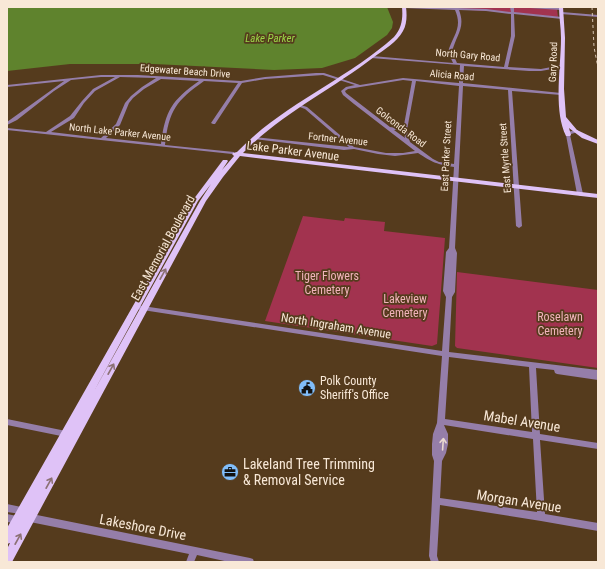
<svg xmlns="http://www.w3.org/2000/svg" width="605" height="569" font-family="'Roboto Condensed',sans-serif">
<rect width="100%" height="100%" fill="#553b1d"/>
<!-- green -->
<path fill="#a2334f" d="M414 7H510L557 9 558 17 507 12Z
M303 216 344 221 345 218 385 222 384 231 445 238 437 344 432 346 265 321Z
M457 272 598 290V368L457 348 455 346Z"/>
<!-- water -->
<path fill="#5f832d" d="M7 7H387L393 22 392 28 387 35 355 58 322 68 274 70 154 64H70L7 71Z"/>
<g fill="none" stroke-linecap="round" stroke-linejoin="round">
<!-- minor -->
<path fill="#957ea9" fill-rule="evenodd" d="M402 7 455 8 454 7H458V8L486 9 511 12 510 7H514V12L562 17 564 18 562 19 514 14 515 36 508 67 541 69 562 65H563V67L541 71H529L464 66 463 83 561 93 563 94 561 95 512 91 522 226 519 228 516 226 508 90 463 86 455 248 457 253 455 292 452 297 449 352 598 370V380L557 374 555 373 554 370 536 368 540 434 598 443V449L540 440 545 514 598 523V531L541 521 440 505 437 556 439 562H431L429 556 434 461 432 455V444L433 434 437 423 442 356 136 309 133 307 136 305 442 351 446 297 443 291 446 252 449 248 454 167C437 164 433 163 418 153L411 154 395 156 378 154 354 149 344 150 254 139 252 138 254 137 349 147 305 109 297 106V104H298L307 107 354 147 386 153H403L415 151 354 104 343 95 341 91 346 87 355 85 323 75 265 79 242 83 215 124H213L211 123 238 83 204 81C176 101 169 110 165 145L234 152V153L232 154 7 130V128L46 132 70 116 82 101 93 89 115 77H101L71 80 54 91 17 120 7 125V122L64 81 7 87V85L101 75H138L241 81 265 77 316 73H324L360 85 403 78 459 83 460 65 371 58V56H372L453 63 448 52C453 35 463 28 455 10L404 8ZM459 10 486 11 511 14V36L504 67 457 63 452 52C456 35 466 28 459 10ZM120 77 156 78 142 87 131 96 125 103 116 124 101 138 51 132 74 118 84 103 95 91ZM161 79 199 81C172 100 165 111 161 144L106 138 120 125 129 103 133 98 144 89ZM403 80 412 81 404 125 398 128 390 127 346 93 345 91 348 89ZM416 81 459 86 454 164 439 162 433 159 410 142 407 130ZM403 129 405 138 394 130H399ZM449 357 529 367 532 432 445 419ZM444 425 533 439 537 512 440 498 442 461 446 453 448 444V434Z
M528 7 561 8 563 9 561 10 530 8Z
M562 12 598 15V17L561 14 560 13Z
M576 130H578V132L571 134 570 135 583 194 580 196 577 194 566 135 567 132Z
M7 419 66 431 69 432 70 434 69 436 66 437 7 425Z
M7 504 26 508 32 514 250 558 253 559 254 562H229L197 555 194 562H186L189 554 30 522 27 521 21 514 7 512Z
M7 514 22 517 23 520 22 523 19 524 7 522Z"/>
<!-- major -->
<path fill="#dfc2f7" fill-rule="evenodd" d="M402 7H406C407 15 407 24 403 31 397 42 384 50 374 57 331 90 281 114 243 153L598 194V198L240 156 223 177 206 201 12 562H7V549L10 543 7 544V528L193 200 223 160H227L228 161 222 170 234 156 232 154 233 153 237 152C282 105 346 80 394 37 402 28 403 18 402 7ZM211 184 200 201 93 393 198 201Z
M559 7H563L565 38 564 89 566 117 577 130 598 140V144L582 138 569 128 571 135 570 136H566C553 110 561 67 561 38 561 28 559 17 559 7Z"/>
<!-- rail -->
<path stroke="#d7c4b1" stroke-width="1" stroke-dasharray="3 3" stroke-linecap="butt" d="M592 7 594 47 598 68"/>
</g>
<!-- one-way arrows -->
<defs><path id="oneway-shaft" d="M-6 0H5M1.5-3L5.5 0L1.5 3" fill="none" stroke-width="1.6" stroke-linecap="round" stroke-linejoin="round"/></defs>
<g stroke="#8c7174">
<use href="#oneway-shaft" transform="translate(163 274) rotate(-61)"/>
<use href="#oneway-shaft" transform="translate(111 369) rotate(-61)"/>
<use href="#oneway-shaft" transform="translate(49 483) rotate(-61)"/>
<use href="#oneway-shaft" transform="translate(18 539) rotate(-61)"/>
</g>
<use stroke="#e9d8d0" href="#oneway-shaft" transform="translate(443 444) rotate(-86)"/>
<!-- icons -->
<defs>
<g id="civic-disc" transform="scale(0.9)"><circle r="9.5" fill="#80bdfa" stroke="#553b1d"/><path d="M-.6-6.5H3V-4.5H.6V-3L4-1V1h2V6H-6V1h2V-1L-.6-3ZM-1.2 2.5V6h2.4V2.5Z" fill="#111"/></g>
<g id="office-disc" transform="scale(0.9)"><circle r="9.5" fill="#80bdfa" stroke="#553b1d"/><path d="M-6-3h4V-5.5h4V-3h4V5H-6ZM-1-4.5V-3h2v-1.5ZM-6 0V1H6V0Z" fill="#111"/></g>
</defs>
<g fill-rule="evenodd">
<use href="#civic-disc" x="307" y="388"/>
<use href="#office-disc" x="230" y="472"/>
</g>
<g text-anchor="middle" dominant-baseline="central" stroke-width="3.5" stroke-linejoin="round" paint-order="stroke">
<!-- far-street labels -->
<g font-size="10" fill="#f8e8d7" stroke="#553b1d">
<text transform="translate(468 55) rotate(5)">North Gary Road</text>
<text transform="translate(553 62) rotate(-88)">Gary Road</text>
<text transform="translate(185 71) rotate(4)">Edgewater Beach Drive</text>
<text transform="translate(452 75) rotate(5)">Alicia Road</text>
<text transform="translate(401 127) rotate(37)">Golconda Road</text>
<text transform="translate(120 132) rotate(6)">North Lake Parker Avenue</text>
<text transform="translate(338 139) rotate(6)">Fortner Avenue</text>
<text transform="translate(446 156) rotate(-87)">East Parker Street</text>
<text transform="translate(505 158) rotate(-94)">East Myrtle Street</text>
</g>
<!-- far-water labels -->
<g font-size="11" font-style="italic" fill="#9bd747" stroke="#553b1d">
<text x="270" y="38">Lake Parker</text>
</g>
<!-- street labels -->
<g font-size="12" fill="#f8e8d7" stroke="#553b1d">
<text transform="translate(293 151) rotate(7)">Lake Parker Avenue</text>
<text transform="translate(163 248) rotate(-61)">East Memorial Boulevard</text>
<text transform="translate(336 326) rotate(9)">North Ingraham Avenue</text>
</g>
<!-- park labels -->
<g font-size="12" fill="#f1b3bb" stroke="#553b1d">
<text x="327" y="276">Tiger Flowers<tspan x="327" dy="14">Cemetery</tspan></text>
<text x="405" y="299">Lakeview<tspan x="405" dy="14">Cemetery</tspan></text>
<text x="560" y="317">Roselawn<tspan x="560" dy="14">Cemetery</tspan></text>
</g>
<!-- poi labels -->
<g font-size="12" fill="#f8e8d7" stroke="#553b1d" text-anchor="start">
<text x="320" y="381">Polk County<tspan x="320" dy="14">Sheriff's Office</tspan></text>
</g>
<!-- near-street labels -->
<g font-size="14" fill="#f8e8d7" stroke="#553b1d">
<text transform="translate(522 421) rotate(9)">Mabel Avenue</text>
<text transform="translate(519 501) rotate(9)">Morgan Avenue</text>
<text transform="translate(143 527) rotate(11)">Lakeshore Drive</text>
</g>
<!-- near-poi labels -->
<g font-size="14" fill="#f8e8d7" stroke="#553b1d" text-anchor="start">
<text x="243" y="464">Lakeland Tree Trimming<tspan x="243" dy="16">&amp; Removal Service</tspan></text>
</g>
</g>
<!-- border -->
<rect width="605" height="569" fill="none" stroke="#f8e8d7" stroke-width="16"/>
</svg>
